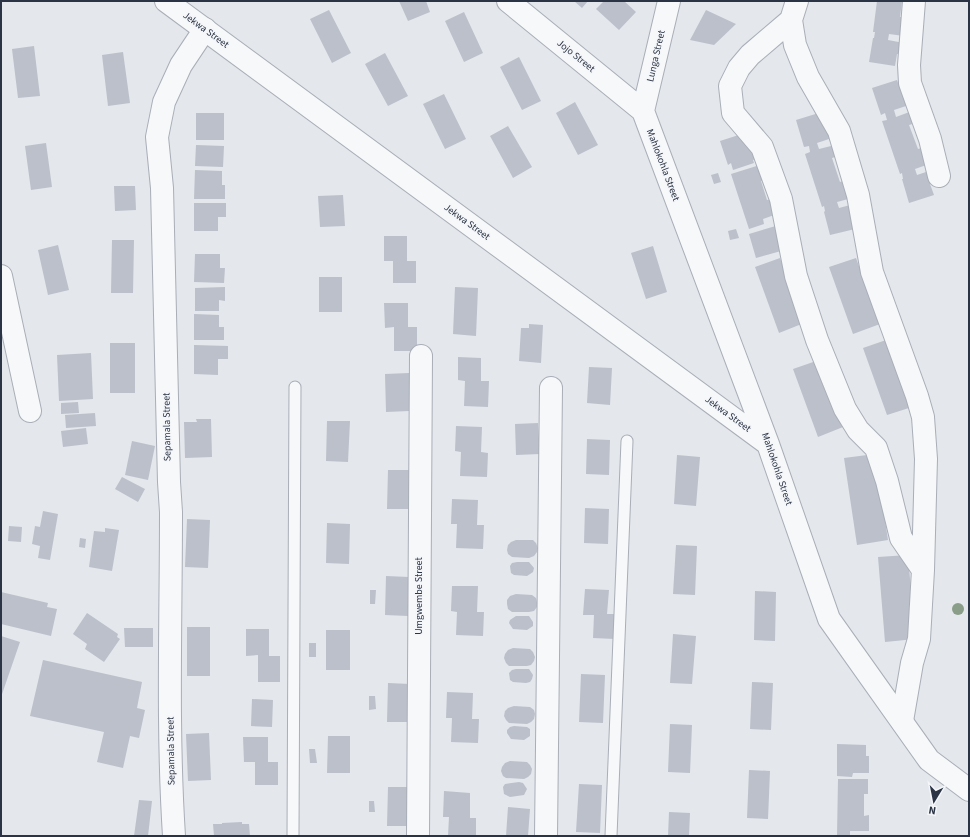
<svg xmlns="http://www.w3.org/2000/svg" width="970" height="837" font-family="'Source Sans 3',sans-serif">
<rect width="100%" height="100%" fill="#e4e7ec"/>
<!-- building -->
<path fill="#bbc0ca" d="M399 1H426L430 12 408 21Z
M574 1H588L582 8Z
M604 1H624L636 12 619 30 596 9Z
M877 1H902L900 17 906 18 904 36 889 34 888 40 904 43 902 55 897 54 895 66 869 62 873 38H874L875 32H873Z
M329 10 351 53 332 63 310 19Z
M706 10 736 24 714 45 690 40Z
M464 12 483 53 464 62 445 21Z
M34 46 40 96 18 98 12 49Z
M123 52 130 103 108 106 102 55Z
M385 53 408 96 388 106 365 64Z
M519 57 541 101 522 110 500 67Z
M897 80 902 94 909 105 894 110 896 117 912 111 916 123 909 125 918 149 924 147 929 164 915 169 917 175 932 170 936 182 930 184 934 195 909 203 902 179H903L902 173 900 174 882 121 887 120 885 113 881 115 872 88Z
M444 94 466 139 445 149 423 104Z
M575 102 598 145 578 155 556 113Z
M822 112 832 138 817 143 819 149 835 145 838 156 832 158 840 182 846 180 852 198 837 202 839 208 854 204 855 229 830 235 824 212 825 211 824 206 822 207 805 154 810 152 809 146 804 147 796 120Z
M196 113H224V140H196Z
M508 126 532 167 513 178 490 136Z
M745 133 760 157 753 160 754 163 733 170 731 163 728 165 720 141Z
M46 143 52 187 31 190 25 146Z
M196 145 224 146 223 167 195 166Z
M763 164 768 179 761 181 767 200 772 199 777 214 763 219 764 224 749 229 731 174Z
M195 170 222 171V185H225V199H194Z
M718 173 721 182 714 184 711 175Z
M114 186H135L136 210 115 211Z
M343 195 345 226 320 227 318 196Z
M194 203H226V217H218V231H194Z
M779 225 784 240 778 242 781 251 756 258 749 234Z
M736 229 739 238 730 240 728 231Z
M384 236H407V261H416V283H393V261H384Z
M112 240H134L133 293H111Z
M58 245 69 290 48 295 38 250Z
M653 246 667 292 646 299 631 253Z
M195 254H220V268H225L224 283 194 282Z
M780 258 804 323 779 333 755 267Z
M856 258 880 324 853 334 829 267Z
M319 277H342V312H319Z
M225 287V301L219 300V311H195V288Z
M455 287 478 288 476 336 453 334Z
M384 303H408V327H417V351H394V327L385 328Z
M194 314 219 315V327H224V340H194Z
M529 324 543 325 541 363 519 361 521 328H529Z
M889 339 912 407 887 415 863 348Z
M110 343H135V393H110Z
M194 345 228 346V359H218V375L194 374Z
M91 353 93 399 59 401 57 355Z
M458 357 481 358V381H489L488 407 464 406 465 381 458 380Z
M819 360 843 427 818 437 793 369Z
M589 367 612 368 610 405 587 403Z
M409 373V411L386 412 385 374Z
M78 402 79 413 61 414V403Z
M95 413 96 426 66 428 65 415Z
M196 419H211L212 457 185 458 184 422H197Z
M327 421H350L348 462 326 461Z
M538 423 540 454 516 455 515 424Z
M456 426 482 427 481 452 488 453 487 477 460 476 461 452 455 451Z
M86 428 88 444 63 447 61 431Z
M587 439 610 440 609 475 586 474Z
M132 441 155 446 148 480 125 475Z
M875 454 888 540 857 545 844 458Z
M677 455 700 457 696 506 674 504Z
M388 470H409V509H387Z
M122 477 145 489 138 502 115 489Z
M452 499 478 500 477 525H484L483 549 456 548 457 524H451Z
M585 508 609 509 608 544 584 543Z
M43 511 58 514 50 560 38 558 40 546 32 544 35 526 40 527Z
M187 519 210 520 208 568 185 567Z
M327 523 350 524 349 564 326 563Z
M9 526 22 527 21 542 8 541Z
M105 528 119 530 112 571 89 567 94 531 105 532Z
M80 538 86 539 85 548 79 547Z
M516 540H533L536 543 538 548 537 552 534 556 529 558 512 557 508 554 507 550 508 545 511 542Z
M676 545 697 546 695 595 673 594Z
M908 555 915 639 885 642 878 557Z
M517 562H529L534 568 533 572 527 576 514 575 511 573 510 566 512 563Z
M386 576 409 577 408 616 385 615Z
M452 586H478L477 612H484L483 636 456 635 457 612 451 611Z
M585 589 609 590 607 614H617L615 639 593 638 594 615H583Z
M370 590H376L375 604H370Z
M755 591 776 592 775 641 754 640Z
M1 592 48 603 47 607 57 609 51 636 1 624Z
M516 594 532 595 536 598 537 602V607L534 611 529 612H512L508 609 507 604V600L510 596Z
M87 613 118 634 117 637 120 639 104 662 85 649 87 644 73 634Z
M516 616H529L533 622V626L527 630 513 629 509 623 510 620Z
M187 627H210V676H187Z
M124 628H153V647H125Z
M246 629H269V656H280V682H258V655L246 656Z
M326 630H350V670H326Z
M673 634 696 636 692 684 670 683Z
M1 636 20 642 1 697Z
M309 643H316V657H309Z
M513 648 530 649 533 652 535 657 534 661 531 665 527 666H509L506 663 504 658 505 654 508 650Z
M43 660 142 682 137 708 145 710 139 738 130 736 123 768 97 762 104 732 30 716Z
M516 669H529L533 675 532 679 530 682 526 683 513 682 510 680 509 673 512 670Z
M581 674 605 675 603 723 579 722Z
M752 682 773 683 771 730 750 729Z
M388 683 410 684 409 722H387Z
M447 692 473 693 472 719H479L478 743 451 742 452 718H446Z
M369 696H375L376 709 369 710Z
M252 699 273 700 272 727 251 726Z
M514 706 530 707 534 710 535 714 534 719 531 722 527 724 509 723 506 720 504 716 505 711 508 708Z
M670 724 692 725 690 773 668 772Z
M514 726 527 727 530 729V736L524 740 511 739 507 733V730L510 727Z
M209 733 211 780 188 781 186 734Z
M328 736H350V773H327Z
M243 737H268V762H278V785H255V762H244Z
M837 744 866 745V756H869V773H853L852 777 837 776Z
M309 749H315L317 763H310Z
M510 761 527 762 530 765 532 769 531 774 528 777 524 779 506 778 503 776 501 771 502 767 505 763Z
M749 770 770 771 768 819 747 818Z
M838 779H868V794H864V816L869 815V831H850V835L837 836Z
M519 782 523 783 527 789 524 795 510 797 504 794 503 787 505 784Z
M579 784 602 785 600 833 576 832Z
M388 787H409V826H387Z
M444 791 470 793V818H476V836H448L449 817H443Z
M139 800 152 801 148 836H134Z
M369 801H374L375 812H369Z
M508 807 530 809 528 836H506Z
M669 812 690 813 689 836H668Z
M242 822V824H249L250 836H214L213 824H222V823Z"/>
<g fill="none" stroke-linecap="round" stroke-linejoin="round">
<!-- service casing -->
<g stroke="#a9aeb7" stroke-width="13">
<path id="service" d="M293 836 295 387
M611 836 627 441"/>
</g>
<!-- minor casing -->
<g stroke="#a9aeb7" stroke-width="24">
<path id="minor" d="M797 1 791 20 795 45 808 77 839 131 858 195 872 272 917 396 923 417 926 459 923 570 919 639 912 663 902 721
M914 1 909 65 910 83 930 139 939 176
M791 20 750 55 739 68 730 86 733 113 762 147 781 199 796 276 817 340 845 409 858 430 876 448 887 481 901 538 923 570
M1 276 30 411
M174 836C167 728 171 620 171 512L169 482 162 188 157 137 164 102 181 65 205 29
M418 836 421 356
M546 836 551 388"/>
</g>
<!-- tertiary casing -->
<g stroke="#a9aeb7" stroke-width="24">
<path id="tertiary" d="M166 1 768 444
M508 1 643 111 768 444 829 619 929 760 969 790
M643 111 669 1"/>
</g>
<!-- service -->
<use href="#service" stroke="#f7f8fa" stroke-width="11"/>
<!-- minor -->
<use href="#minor" stroke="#f7f8fa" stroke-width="22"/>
<!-- tertiary -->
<use href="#tertiary" stroke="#f7f8fa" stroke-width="22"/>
</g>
<!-- trees -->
<circle fill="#899d89" cx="958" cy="609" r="6"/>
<g text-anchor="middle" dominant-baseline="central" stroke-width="3" stroke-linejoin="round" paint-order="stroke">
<!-- street labels -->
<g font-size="10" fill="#2b3445" stroke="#f4f6f9">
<text transform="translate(206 30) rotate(36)">Jekwa Street</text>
<text transform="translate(576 56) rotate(39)">Jojo Street</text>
<text transform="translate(656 56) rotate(-77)">Lunga Street</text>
<text transform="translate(663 165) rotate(69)">Mahlokohla Street</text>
<text transform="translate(467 222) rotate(36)">Jekwa Street</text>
<text transform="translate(728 414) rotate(36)">Jekwa Street</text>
<text transform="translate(167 427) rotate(-91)">Sepamala Street</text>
<text transform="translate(777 469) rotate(71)">Mahlokohla Street</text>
<text transform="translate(419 596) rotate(-90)">Umgwembe Street</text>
<text transform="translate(171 751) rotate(-91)">Sepamala Street</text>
</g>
</g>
<!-- border -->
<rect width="970" height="837" fill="none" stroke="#2b3445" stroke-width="4"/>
<!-- north arrow -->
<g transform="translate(934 801) rotate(190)" stroke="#f4f6f9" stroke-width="3" paint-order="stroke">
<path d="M0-3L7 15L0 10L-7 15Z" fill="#2b3445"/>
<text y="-6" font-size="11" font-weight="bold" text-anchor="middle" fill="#2b3445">N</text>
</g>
</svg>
